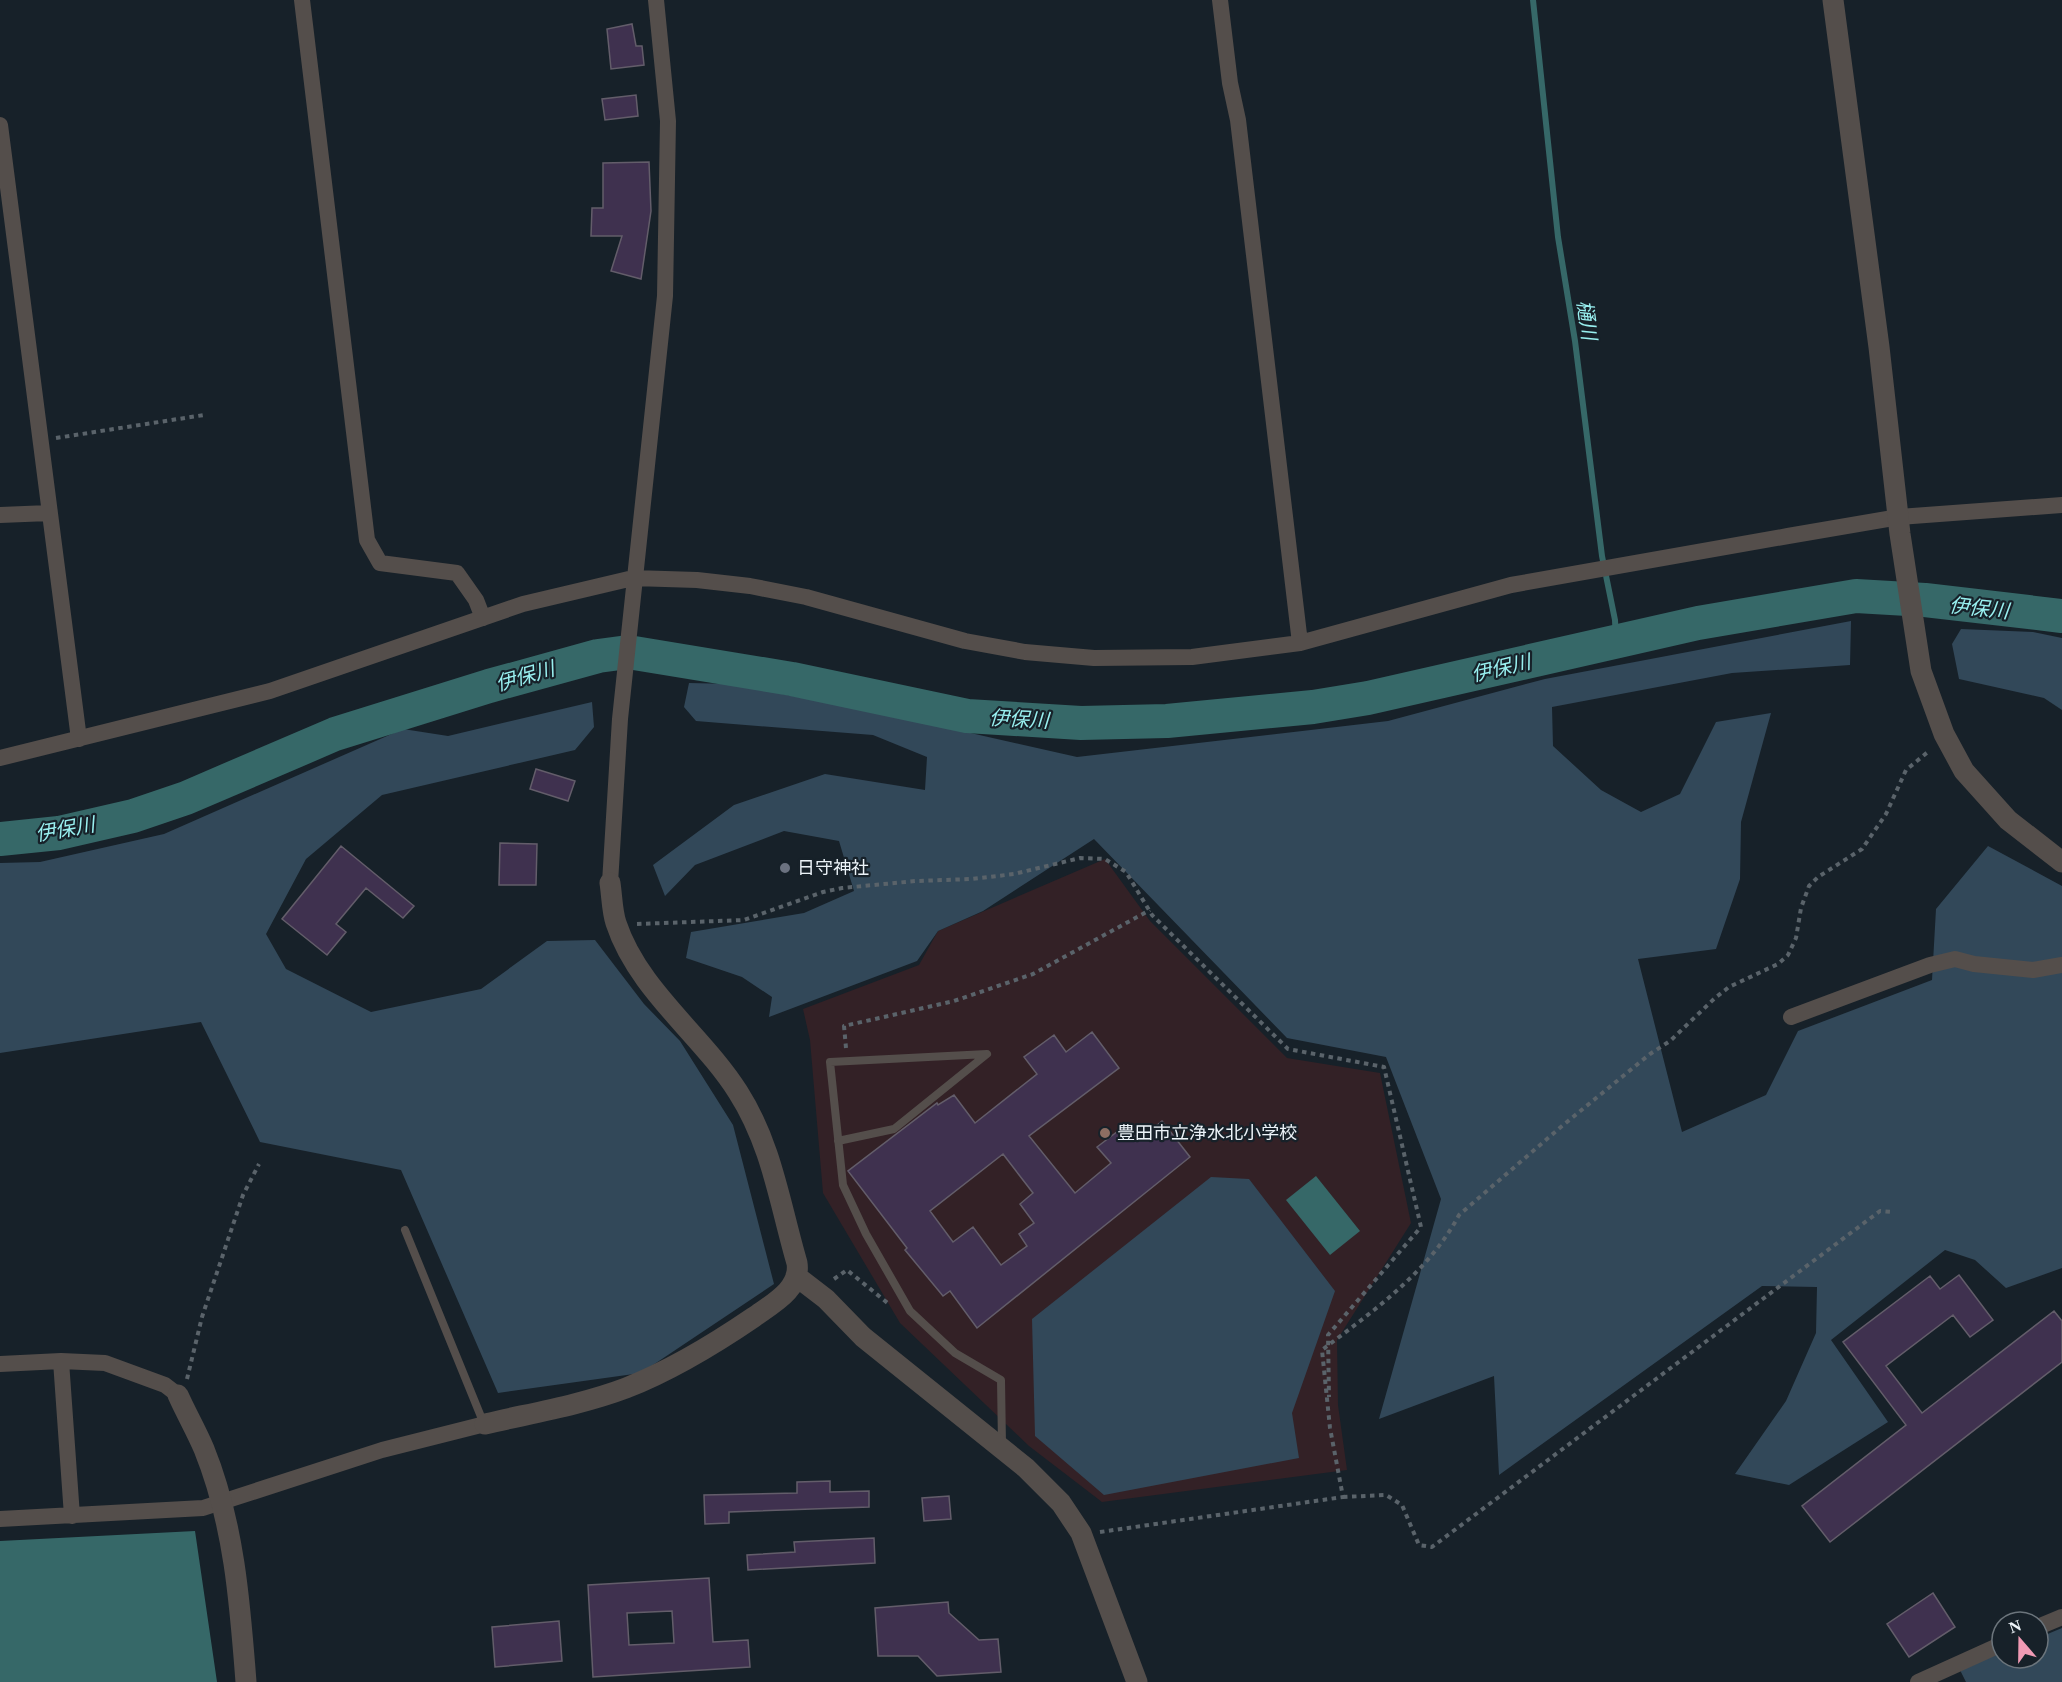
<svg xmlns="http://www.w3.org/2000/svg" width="2062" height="1682" font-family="'Times New Roman','Noto Sans JP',serif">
<rect width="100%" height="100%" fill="#172129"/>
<!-- education -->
<path fill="#332126" d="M1105 859 1150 921 1287 1058 1380 1073 1411 1223 1337 1340 1338 1405 1347 1470 1102 1502 1029 1446 900 1323 823 1193 810 1040 803 1009 919 965 938 931Z"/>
<!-- green -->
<path fill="#324859" d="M1851 621 1850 665 1732 673 1552 707 1553 746 1601 790 1641 812 1680 794 1716 722 1771 713 1741 822 1740 879 1716 949 1638 959 1682 1132 1766 1095 1798 1031 1932 980 1936 909 1988 846 2062 886V1268L2006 1288 1975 1260 1945 1250 1831 1340 1888 1422 1789 1485 1735 1474 1786 1401 1816 1333 1817 1287 1762 1286 1499 1475 1494 1376 1379 1419 1441 1199 1386 1057 1287 1038 1094 839 983 911 938 931 917 961 769 1017 772 997 742 977 686 958 691 932 804 913 854 891 839 841 784 831 695 865 665 896 653 865 734 805 825 774 925 790 927 757 873 735 696 721 684 707 689 683 731 684 900 717 1077 757 1388 721 1545 679Z
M1961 629 2033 632 2062 638V710L2044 698 1959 679 1952 644Z
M592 702 594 727 575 750 382 795 306 859 266 934 286 969 371 1012 481 989 547 941 595 940 644 1004 680 1041 733 1125 774 1284 641 1373 498 1393 401 1170 260 1142 201 1022 0 1053V863L40 862 164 834 403 729 448 736Z
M1211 1177 1249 1179 1335 1291 1292 1413 1299 1458 1104 1495 1035 1436 1032 1319Z
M2062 1628V1682H1966L1959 1668 2002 1652V1658H2038V1638Z"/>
<!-- water -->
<path fill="#366868" d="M1316 1176 1360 1231 1330 1255 1286 1200Z
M195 1531 217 1682H0V1541Z"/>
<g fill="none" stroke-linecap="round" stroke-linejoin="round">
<!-- stream -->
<path stroke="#366868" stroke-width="6" d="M1533 0 1558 237 1575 341 1602 556 1615 620 1616 643"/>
<!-- river -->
<path stroke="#366868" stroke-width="34" d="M0 839 59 833 133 816 186 798 335 734 489 686 598 656 628 652 792 679 967 716 1081 723 1167 721 1313 707 1368 698 1698 623 1856 596 1925 600 2062 616"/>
</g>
<!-- building -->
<path fill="#3f314f" stroke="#635d6a" stroke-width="1.5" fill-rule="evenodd" d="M632 24 636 46H642L644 65 611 69 607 29Z
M636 95 638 116 605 120 602 99Z
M649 162 651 211 641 279 611 271 622 236H591L592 208H603V163Z
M536 769 575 781 568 801 530 789Z
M500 843 537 844 536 885H499Z
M341 846 414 906 403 918 366 888 336 924 346 932 327 955 282 919Z
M1092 1032 1119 1068 1029 1136 1075 1193 1111 1163 1097 1147 1126 1125 1138 1141 1162 1121 1190 1157 977 1328 950 1291 943 1296 905 1250 907 1248 848 1171 937 1103 938 1105 954 1095 975 1123 1037 1074 1024 1057 1054 1035 1066 1052ZM1003 1154 1033 1193 1020 1204 1034 1223 1019 1234 1027 1246 1001 1265 973 1227 953 1242 930 1211Z
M1959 1275 1993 1320 1970 1337 1953 1315 1886 1366 1922 1413 2054 1311 2062 1321V1362L1830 1542 1802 1506 1906 1425 1843 1342 1930 1276 1940 1289Z
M830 1481V1492L869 1491V1507L729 1512V1523L705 1524 704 1495 797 1493V1482Z
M949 1496 951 1519 924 1521 922 1498Z
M874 1538 875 1563 748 1570 747 1555 795 1552 794 1542Z
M709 1578 713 1642 748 1640 750 1667 593 1677 588 1585ZM672 1611 674 1643 629 1645 627 1613Z
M1933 1593 1955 1627 1909 1657 1887 1624Z
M948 1602 949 1613 979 1640 998 1639 1001 1672 937 1676 918 1656H878L875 1608Z
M559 1621 562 1661 495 1667 492 1627Z"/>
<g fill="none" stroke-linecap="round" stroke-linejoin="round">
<!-- path -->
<path stroke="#5a636a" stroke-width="4" stroke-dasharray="4.5 4.5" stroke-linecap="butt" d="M56 438 204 415
M637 924 744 920 823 892 842 888 916 881 972 879 1014 874 1080 858 1105 859 1126 872 1152 915 1288 1049 1384 1067 1421 1227 1328 1335 1329 1397
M846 1048 844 1026 954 1001 1033 974 1150 910
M834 1279 847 1270 890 1305
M187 1379 202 1317 243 1195 259 1164
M1343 1497 1386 1495 1402 1505 1419 1545 1432 1547 1880 1211 1893 1212
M1100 1532 1343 1497 1330 1428 1322 1350C1373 1311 1428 1273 1459 1215L1562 1126 1650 1054 1670 1041 1715 998 1729 987 1778 964 1788 955 1796 938 1801 908 1809 886 1818 877 1862 849 1886 814 1906 770 1929 751"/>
<!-- service -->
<path stroke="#544e4b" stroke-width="8" d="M838 1141 894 1129 987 1054 830 1062 843 1185 866 1234 910 1311 955 1353 1001 1380 1002 1445
M405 1230 484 1424"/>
<!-- minor -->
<path stroke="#544e4b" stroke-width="16" d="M302 0 367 540 380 563 457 573 476 600 483 618
M1220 0 1230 83 1238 120 1300 643
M0 125 79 739
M0 515 49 513
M0 758 270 691 523 604 633 578 697 580 750 586 806 597 965 641 1025 652 1094 658 1192 657 1300 643 1511 585 1788 536 1899 517 2062 505
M610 883 620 719 665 296 668 121 656 0
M1791 1017 1930 965 1955 959 1974 964 2033 970 2062 965
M61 1361 105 1363 165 1385 178 1395
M0 1364 61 1361 72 1516
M0 1519 203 1508 382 1450 485 1424
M2038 1627 2062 1617
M1918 1682 2002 1644"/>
<!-- tertiary -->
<path stroke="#544e4b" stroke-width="21" d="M1833 0 1879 347 1900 534 1921 671 1944 734 1964 771 2008 820 2062 862
M796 1276 826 1299 863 1337 1026 1468 1061 1503 1081 1533 1137 1682
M178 1395C186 1413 196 1430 204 1449 234 1523 240 1603 246 1682
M485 1424C532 1413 581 1405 626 1388 672 1370 713 1345 754 1317 772 1304 801 1289 797 1263 780 1205 772 1145 738 1092 702 1035 638 990 616 923 612 911 612 896 610 883"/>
</g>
<!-- markers -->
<circle fill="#6b7280" stroke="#172129" stroke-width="2" cx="785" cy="868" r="6"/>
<circle fill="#8d6e63" stroke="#172129" stroke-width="2" cx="1105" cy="1133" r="6"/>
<g text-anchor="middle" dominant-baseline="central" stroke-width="4.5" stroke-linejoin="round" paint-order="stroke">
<!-- poi labels -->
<g font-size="18" fill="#ecf3f8" stroke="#172129" text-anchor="start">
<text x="797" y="868">日守神社</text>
<text x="1117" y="1133">豊田市立浄水北小学校</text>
</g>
<!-- water labels -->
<g font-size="20" font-style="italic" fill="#99f0f0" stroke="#172129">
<text transform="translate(1587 320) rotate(82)">樋川</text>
<text transform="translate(1979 608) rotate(6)">伊保川</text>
<text transform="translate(1501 668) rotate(-13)">伊保川</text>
<text transform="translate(525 676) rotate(-16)">伊保川</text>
<text transform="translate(1019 719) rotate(3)">伊保川</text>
<text transform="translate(65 829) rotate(-10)">伊保川</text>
</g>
</g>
<!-- north arrow -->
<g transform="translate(2020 1640) rotate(340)"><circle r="28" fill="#172129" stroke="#6c757c" stroke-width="1.5"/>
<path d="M0-4.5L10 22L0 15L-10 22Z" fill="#f09ab4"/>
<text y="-9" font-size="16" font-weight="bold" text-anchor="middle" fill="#ecf3f8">N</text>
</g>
</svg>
